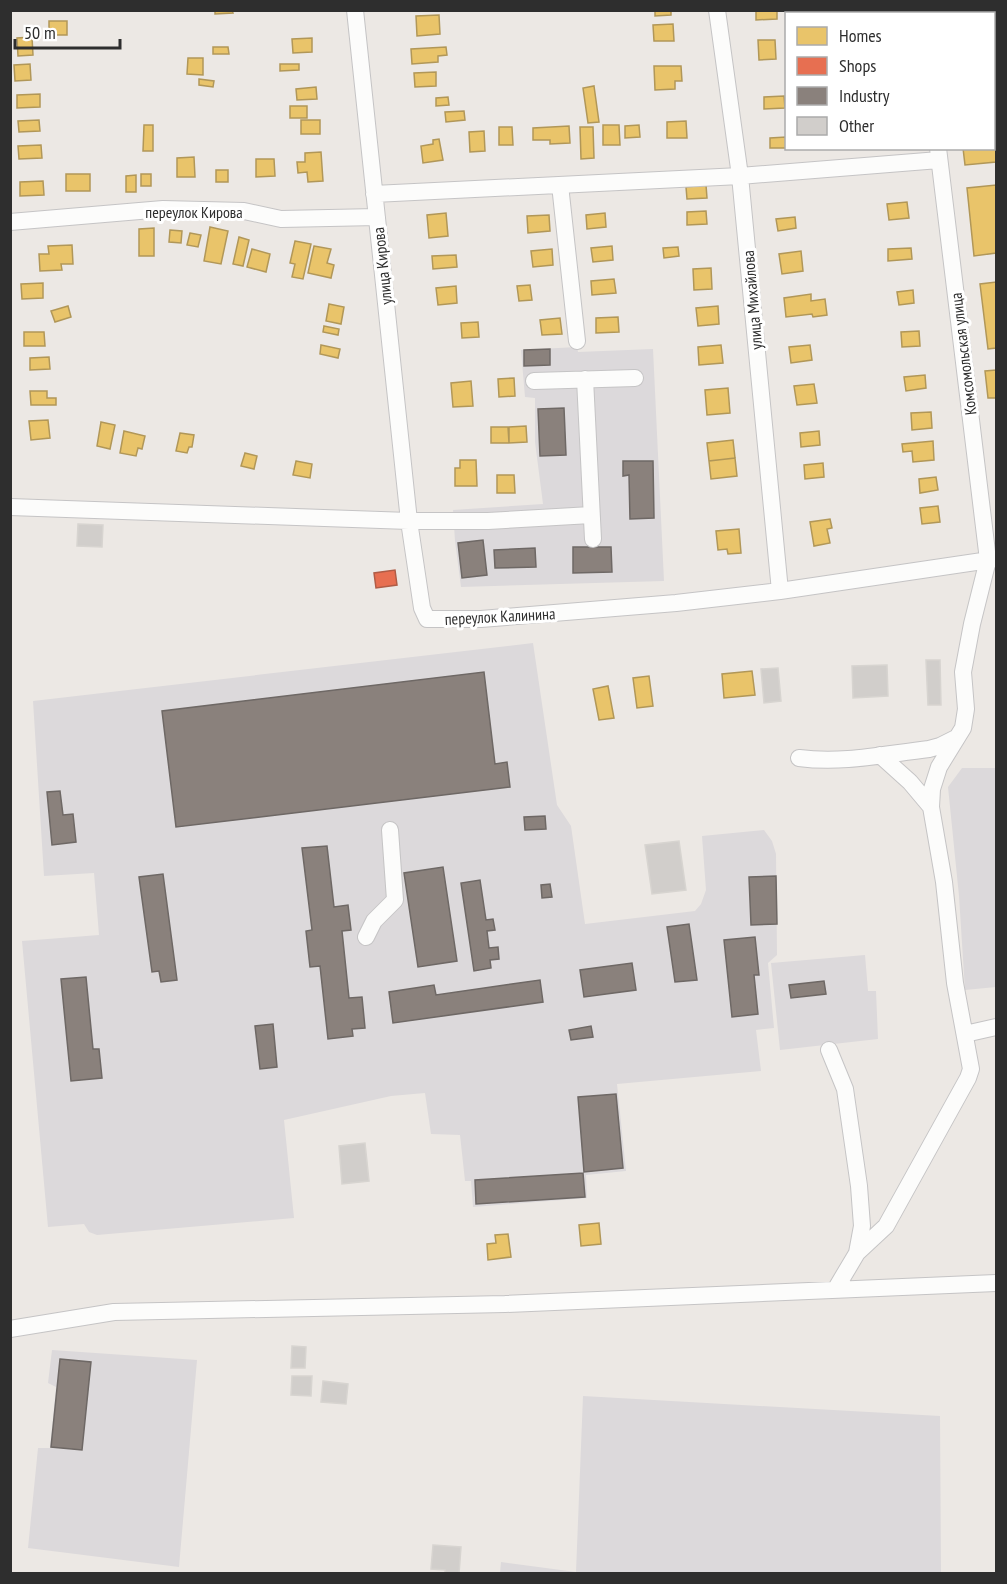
<svg xmlns="http://www.w3.org/2000/svg" width="1007" height="1584" font-family="'PT Sans Narrow',sans-serif">
<rect width="100%" height="100%" fill="#ece8e4"/>
<!-- industrial -->
<path fill="#dcd9db" d="M577 347 578 352 653 349 664 581 461 587 455 541 453 510 543 504 535 442V398L525 397 521 350Z
M533 643 557 805 571 826 585 924 695 911 701 904 706 890 702 836 764 830 772 841 776 854 777 955 768 963 774 1028 756 1030 761 1071 617 1084 626 1171 586 1175 587 1198 473 1207 471 1181H465L460 1135 431 1134 425 1093 391 1096 284 1120 294 1218 97 1235 89 1232 84 1224 48 1227 22 941 99 935 94 873 44 876 33 701Z
M962 768H996V987L965 990 959 896 948 787Z
M865 955 868 991H876L878 1039 780 1050 771 963Z
M52 1350 197 1360 179 1567 28 1548 38 1448H50L56 1387 48 1383Z
M583 1396 940 1416 941 1573H500L501 1562 576 1572Z"/>
<!-- homes -->
<path fill="#e9c46a" stroke="#b19758" stroke-width="1.5" d="M215 10H232L233 13 215 14Z
M655 10H671V15L655 16Z
M756 10H777V19L756 20Z
M865 10H886V14H865Z
M947 10H979V14H948Z
M439 15 440 34 417 36 416 16Z
M49 21H67V35H49Z
M673 24 674 41H654L653 25Z
M32 37 33 55 18 56 17 38Z
M312 38V52L293 53 292 39Z
M758 40H775L776 59 759 60Z
M213 47H228L229 54H213Z
M446 47 447 55 438 56V62L412 64 411 49Z
M188 58H203V75L187 74Z
M30 64 31 80 15 81 14 65Z
M280 64H299V70L280 71Z
M654 66H681L682 81H675V89L655 90Z
M436 72V86L415 87 414 73Z
M199 79 214 81 213 87 199 85Z
M594 86 599 122 588 123 583 88Z
M316 87 317 99 297 100 296 89Z
M40 94V107L17 108V95Z
M784 96 785 108 764 109V97Z
M448 97 449 105 436 106V98Z
M290 106H307V118H290Z
M464 111 465 120 446 122 445 112Z
M39 120 40 131 19 132 18 121Z
M301 120H320V134H301Z
M686 121 687 138H667V122Z
M144 125H153V151H143Z
M603 125H619L620 145H603Z
M639 125 640 137 625 138V126Z
M569 126 570 143 550 144V140H533V128Z
M499 127H512L513 145H499Z
M580 127H593L594 158 581 159Z
M484 131 485 151 470 152 469 132Z
M994 133H996V162L965 165 963 148H994Z
M786 137V148H770V138Z
M439 139 443 160 423 163 421 146 433 144V140Z
M41 145 42 158 19 159 18 146Z
M321 152 323 181 308 182 307 172 298 173 297 162H305V153Z
M194 157 195 177H177V158Z
M256 159H274L275 176 256 177Z
M216 170H228V182H216Z
M66 174H90V191H66Z
M141 174H151V186H141Z
M136 175V192H126V176Z
M43 181 44 195 20 196V182Z
M706 185 707 198 687 199 686 187Z
M996 185V253L974 256 967 188Z
M907 202 909 218 889 220 887 204Z
M706 211 707 224 687 225V212Z
M446 213 448 236 429 238 427 215Z
M605 213 606 227 587 229 586 215Z
M549 215 550 231 528 233 527 216Z
M795 217 796 228 778 231 776 219Z
M210 227 228 231 221 264 204 261Z
M154 228V256H139V229Z
M170 230 182 231 181 243 169 242Z
M190 233 201 235 198 247 187 245Z
M239 237 249 240 243 266 233 264Z
M295 241 311 244 303 279 292 277 295 264 290 263Z
M72 245 73 264H61L62 270 40 271 39 254H49L48 246Z
M314 246 331 249 327 263 334 265 331 278 308 273Z
M612 246 613 260 593 262 591 248Z
M678 247 679 256 664 258 663 248Z
M911 248 912 259 888 261V249Z
M252 249 270 254 266 272 247 267Z
M552 249 553 265 533 267 531 251Z
M801 251 803 271 782 274 779 254Z
M456 255 457 267 433 269 432 256Z
M711 268 712 289 694 290 693 269Z
M614 279 616 293 592 295 591 281Z
M996 282V348L988 349 980 284Z
M43 283V298L22 299 21 284Z
M530 285 532 300 519 301 517 286Z
M456 286 457 303 438 305 436 288Z
M913 290 914 303 899 305 897 292Z
M811 294V301L825 299 827 315 813 317 812 314 786 317 784 298Z
M329 304 344 307 341 324 326 321Z
M68 306 71 317 55 322 51 311Z
M718 306 719 324 698 326 696 308Z
M618 317 619 332 596 333V318Z
M560 318 562 334 542 335 540 320Z
M478 322 479 337 462 338 461 323Z
M324 326 339 329 338 335 323 332Z
M919 331 920 346 902 347 901 332Z
M24 332H44L45 346H24Z
M321 345 340 349 338 358 320 354Z
M721 345 723 363 699 365 698 347Z
M810 345 812 360 791 363 789 347Z
M49 357 50 369 30 370V358Z
M996 370V398H988L985 371Z
M925 375 926 388 906 391 904 377Z
M514 378 515 396 499 397 498 379Z
M471 381 473 406 453 407 451 383Z
M814 384 817 403 797 405 794 386Z
M728 388 730 413 707 415 705 390Z
M30 391H47V398H56V405H31Z
M931 412 932 428 912 430 911 413Z
M48 420 50 438 31 440 29 421Z
M101 422 115 425 110 449 97 446Z
M526 426 527 442 509 443V427Z
M491 427H508L509 443H491Z
M124 431 145 436 142 449 138 448 136 456 120 453Z
M819 431 820 445 801 447 800 433Z
M180 433 194 435 192 447H189L187 453 176 451Z
M733 440 735 458 709 461 707 443Z
M933 441 934 460 913 462 912 451 903 452 902 444Z
M245 453 257 456 254 469 241 466Z
M735 458 737 476 711 479 709 461Z
M460 460H476L477 486H455V468H460Z
M296 461 312 464 310 478 293 475Z
M823 463 824 477 805 479 804 465Z
M497 475H514L515 493H497Z
M936 477 938 490 920 493 919 479Z
M938 506 940 522 922 524 920 508Z
M830 519 832 528 827 529 830 543 814 546 810 522Z
M739 529 741 553 728 554 727 549 718 550 716 531Z
M752 671 755 695 724 698 722 674Z
M649 676 653 706 637 708 633 678Z
M608 686 614 718 599 720 593 689Z
M599 1223 601 1244 581 1246 579 1225Z
M508 1234 511 1257 488 1260 487 1244 496 1243 495 1235Z"/>
<!-- shops -->
<path fill="#e76f51" stroke="#b05c46" stroke-width="1.5" d="M395 570 397 585 376 588 374 573Z"/>
<!-- industry -->
<path fill="#8a817c" stroke="#6e6865" stroke-width="1.5" d="M550 349V365L524 366V350Z
M564 408 566 455 540 456 538 409Z
M623 461H653L654 518 630 519 629 475 623 476Z
M483 540 487 575 462 578 458 543Z
M573 547H611L612 572 573 573Z
M535 548 536 567 495 568 494 550Z
M484 672 495 764 507 762 510 787 176 827 162 711Z
M60 791 63 815 73 814 76 842 52 845 47 792Z
M545 816 546 829 525 830 524 817Z
M327 846 334 907 348 905 351 930 342 931 349 998 362 997 365 1028 352 1029 353 1036 328 1039 320 966 310 967 306 931 312 930 302 848Z
M443 867 457 961 418 967 404 873Z
M163 874 177 980 161 982 159 971 152 972 139 877Z
M776 876 777 924 751 925 749 877Z
M480 880 486 920 493 919 495 930 487 931 489 948 498 947 499 959 490 960 491 968 474 971 461 883Z
M550 884 552 897 542 898 541 885Z
M689 924 697 980 675 982 667 927Z
M755 937 759 975H754L758 1014 732 1017 724 940Z
M632 963 636 990 584 997 580 970Z
M86 977 93 1049H99L102 1078 71 1081 61 979Z
M540 980 543 1002 393 1023 389 992 434 985 436 995Z
M824 981 826 994 791 998 789 985Z
M273 1024 277 1067 260 1069 255 1026Z
M591 1026 593 1037 571 1040 569 1030Z
M616 1094 623 1168 584 1172 578 1097Z
M583 1173 585 1197 476 1204 475 1180Z
M60 1359 91 1362 82 1450 51 1447Z"/>
<!-- building -->
<path fill="#d1cecb" stroke="#d7d4d0" stroke-width="1.5" d="M78 524 103 525 102 547 77 546Z
M926 660H940L941 705H928Z
M887 665 888 696 853 698 852 666Z
M778 668 781 701 764 703 761 669Z
M679 841 686 890 652 894 645 845Z
M365 1143 369 1181 342 1184 339 1146Z
M292 1346 306 1347 305 1368H291Z
M292 1376H312L311 1396 291 1395Z
M323 1381 348 1384 346 1404 321 1402Z
M433 1545 461 1547 459 1574H445V1570L431 1569Z"/>
<g fill="none" stroke-linecap="round" stroke-linejoin="round">
<!-- minor casing -->
<g stroke="#c5c4c5" stroke-width="18">
<path id="minor" d="M355 10 409 521H488L591 515
M717 10 740 176 780 591
M920 10 921 14
M560 185 577 341
M374 194 740 176 939 160
M10 222 163 209 244 211 281 219 377 217
M585 379 593 539
M534 381 635 378
M10 507 409 521 422 608 427 619H481L676 603 780 591 996 559
M880 755 910 782 931 807
M799 758C843 764 885 754 929 749L940 746 956 738
M366 937 374 921 395 900 390 830
M965 1034 996 1027
M829 1050 845 1089 859 1186 862 1226 857 1253 835 1290
M857 1253 886 1226 968 1078 971 1069 955 983 944 882 931 807 932 789 939 767 963 728 966 709 963 672 972 624 988 560 938 148
M10 1329 114 1312 505 1304 996 1283"/>
</g>
<!-- minor -->
<use href="#minor" stroke="#fcfcfb" stroke-width="16"/>
</g>
<g text-anchor="middle" dominant-baseline="central" stroke-width="6" stroke-linejoin="round" paint-order="stroke">
<!-- street labels -->
<g font-size="16" fill="#2e2e2e" stroke="#fff">
<text x="194" y="212">переулок Кирова</text>
<text transform="translate(382 266) rotate(-96)">улица Кирова</text>
<text transform="translate(752 300) rotate(-95)">улица Михайлова</text>
<text transform="translate(963 354) rotate(-97)">Комсомольская улица</text>
<text transform="translate(500 616) rotate(-3)">переулок Калинина</text>
</g>
</g>
<!-- border -->
<rect width="1007" height="1584" fill="none" stroke="#2e2e2e" stroke-width="24"/>
<!-- legend -->
<rect x="785" y="12" width="210" height="138" fill="#ffffff" stroke="#ababab" stroke-width="1.5"/>
<rect x="797" y="27" width="30" height="18" fill="#e9c46a" stroke="#ababab" stroke-width="1.5"/>
<text x="839" y="42" font-size="18" fill="#2e2e2e">Homes</text>
<rect x="797" y="57" width="30" height="18" fill="#e76f51" stroke="#ababab" stroke-width="1.5"/>
<text x="839" y="72" font-size="18" fill="#2e2e2e">Shops</text>
<rect x="797" y="87" width="30" height="18" fill="#8a817c" stroke="#ababab" stroke-width="1.5"/>
<text x="839" y="102" font-size="18" fill="#2e2e2e">Industry</text>
<rect x="797" y="117" width="30" height="18" fill="#d1cecb" stroke="#ababab" stroke-width="1.5"/>
<text x="839" y="132" font-size="18" fill="#2e2e2e">Other</text>
<!-- scale -->
<path d="M15 39v9h105v-9" fill="none" stroke="#2e2e2e" stroke-width="3"/>
<text x="24" y="39" font-size="18" fill="#2e2e2e" stroke="#ffffff" stroke-width="4.5" paint-order="stroke">50 m</text>
</svg>
